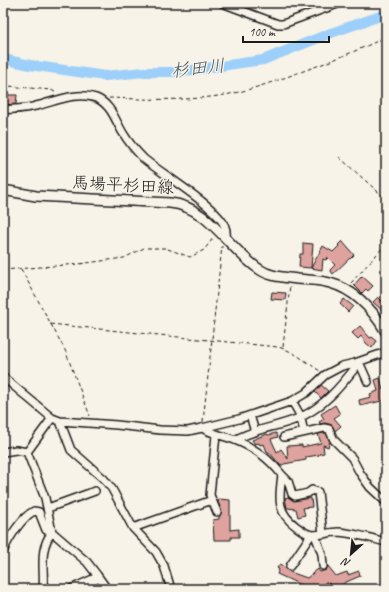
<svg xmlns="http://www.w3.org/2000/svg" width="389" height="592" font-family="Caveat,'Klee One',sans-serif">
<rect width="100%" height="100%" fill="#f7f3e8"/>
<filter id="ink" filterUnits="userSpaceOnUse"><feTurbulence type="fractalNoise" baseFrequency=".025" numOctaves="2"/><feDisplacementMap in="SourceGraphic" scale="8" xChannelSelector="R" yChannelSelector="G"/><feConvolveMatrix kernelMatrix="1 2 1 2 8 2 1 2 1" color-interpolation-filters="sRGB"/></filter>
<g filter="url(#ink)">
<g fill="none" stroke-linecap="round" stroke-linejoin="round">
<!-- river -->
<path stroke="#9ccff9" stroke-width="10" d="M3 59 30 65 105 76 144 72H179L263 60 331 33 386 14"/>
</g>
<!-- building -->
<path fill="#dea39e" stroke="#1c1c1c" d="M4 95H17L16 104 3 105Z
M342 241 354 255 350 259V258L333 274 330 270 335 265 327 257 326 260 323 259 322 270 311 268 323 246 333 252 339 246 338 245Z
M303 243 313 244 311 268 299 267 300 254H303Z
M362 276 373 286 368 291 366 289 362 293 354 285Z
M272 292 286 293 285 300 271 299Z
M378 297 386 305V314L373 302Z
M344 299 353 306 348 312 340 304Z
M360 326 370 338 372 337 377 341 372 348 366 343 361 336 358 339 352 333Z
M380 378 383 390 386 389V400L360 406 359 400 371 397 370 394 378 391 375 380Z
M321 385 328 391 321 398 315 392Z
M335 405 340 414 334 418 341 426 335 431 332 425 325 423 320 424 319 422 324 419 321 414Z
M276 433 278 437 271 439 277 452 281 449 288 459 287 446 302 445V447L321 443 318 434 324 433H326L330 442 328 447 323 445 324 453 319 454V455L306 457V460L284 464 281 466 269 452H267L264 444 260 445 259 443 255 444 252 440 267 434 268 435Z
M288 497 294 501 311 498 312 507 303 508 305 515 298 517 296 509 287 508 285 498Z
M219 499 230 500V530L239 529V537H231V540H214L213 520 219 519V517L222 512 218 502Z
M280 564 290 572 307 578 318 569 320 572 326 570 328 566 336 576 347 572 348 575 359 571 360 576 344 583V584L334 589H332L329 583 327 584 326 582 317 589H310L277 574 279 569 277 568Z"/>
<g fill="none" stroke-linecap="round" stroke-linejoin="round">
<!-- minor casing -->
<g stroke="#1c1c1c" stroke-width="10">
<path id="minor" d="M222 3 278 24H283L340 3
M3 110C14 109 26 109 36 106 54 102 76 91 96 98 111 104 115 120 123 133 129 143 136 151 144 159 161 173 220 209 225 227 227 231 226 235 226 239
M359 362 368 382
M3 377 52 418 60 421 117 425 160 430 188 431 202 428 239 419 292 401 306 393 325 375 342 366 355 363 386 352
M292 401 300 415 304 432
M250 415 255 432
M60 421 71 450 104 479 112 489 133 528 156 552 164 566 171 589
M202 428C213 434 224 436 235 440 255 448 269 458 282 475 279 498 276 512 297 527 301 530 308 535 313 535 321 535 330 532 338 532 354 533 370 538 386 542
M216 435 210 495 217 512
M284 437 324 428 329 429 334 440 352 458 360 473 370 487 386 502
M235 440C255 428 281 427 301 417 324 406 340 387 355 368V363
M3 452 16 450 27 452 52 418
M27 452 45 498 52 532 87 562 97 575 94 581V589
M282 475 288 481 292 494 295 496 308 493 312 490 318 492 323 534
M48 508 95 491
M133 528 212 500
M315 535 322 554 323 566
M3 552C8 539 22 517 34 511L39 512 46 530 52 532C38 551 45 567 43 589
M290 566 311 535
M97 575 107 589
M71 589 95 578"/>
</g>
<!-- major casing -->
<g stroke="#1c1c1c" stroke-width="12">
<path id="major" d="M3 190 36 196 170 203C210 207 228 249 259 269 270 277 284 277 297 279 308 280 320 280 330 283 356 290 373 310 386 332"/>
</g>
<!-- path -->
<path stroke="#1c1c1c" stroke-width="1" stroke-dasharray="4 3" stroke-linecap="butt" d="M3 84 8 86 51 90 57 93
M109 98C142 99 177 101 210 97 240 94 267 84 295 74 326 63 357 51 386 37
M339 157 386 199
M21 269 65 350 90 416
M3 270 79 264 124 258 144 248H165L190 257 204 250 214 237
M351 283 386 244
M50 324 278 347C294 351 306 362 320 371
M283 347 290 285
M203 422 222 246"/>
<!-- minor -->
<use href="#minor" stroke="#f7f3e8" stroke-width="7"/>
<!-- major -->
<use href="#major" stroke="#f7f3e8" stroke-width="9"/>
</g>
</g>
<g text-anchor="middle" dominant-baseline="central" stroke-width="3" stroke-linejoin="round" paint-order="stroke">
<!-- street labels -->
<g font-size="17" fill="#1c1c1c" stroke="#f7f3e8">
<text transform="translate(123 185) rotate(3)">馬場平杉田線</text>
</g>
<!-- water labels -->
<g font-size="18" font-style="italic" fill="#42525e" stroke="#f7f3e8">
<text transform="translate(198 68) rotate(-6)">杉田川</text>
</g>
</g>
<!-- margin -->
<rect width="389" height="592" fill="none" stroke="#f7f3e8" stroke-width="16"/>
<rect x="8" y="8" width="373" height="576" fill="none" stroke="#1c1c1c" stroke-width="1.5" filter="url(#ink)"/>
<!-- north arrow -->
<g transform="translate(351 554) rotate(207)" stroke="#f7f3e8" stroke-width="3" paint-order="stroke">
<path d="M0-3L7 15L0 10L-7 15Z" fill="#1c1c1c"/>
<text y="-6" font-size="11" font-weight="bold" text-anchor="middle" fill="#1c1c1c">N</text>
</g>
<!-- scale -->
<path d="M243 36v6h86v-6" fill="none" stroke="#1c1c1c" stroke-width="2"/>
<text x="249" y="36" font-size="12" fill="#1c1c1c" stroke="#f7f3e8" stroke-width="3" paint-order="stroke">100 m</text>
</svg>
